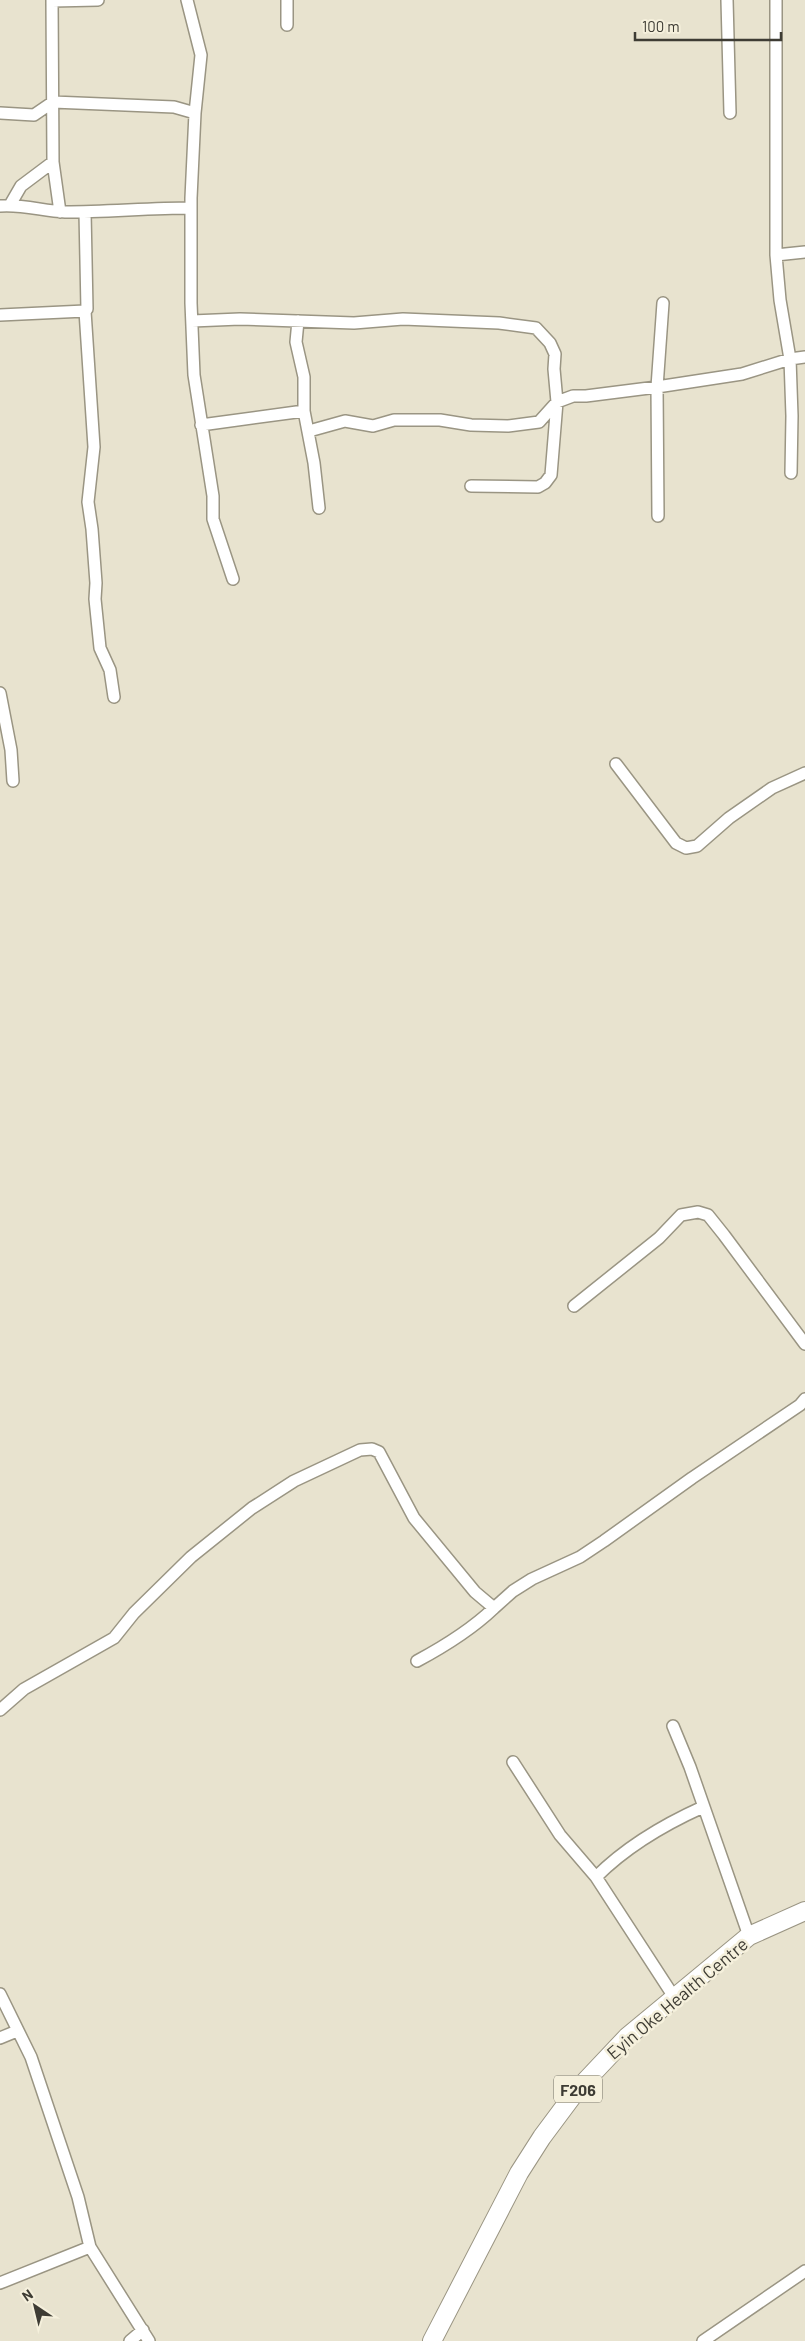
<svg xmlns="http://www.w3.org/2000/svg" width="805" height="2341" font-family="Barlow,sans-serif">
<rect width="100%" height="100%" fill="#e8e3cf"/>
<g fill="none" stroke-linecap="round" stroke-linejoin="round">
<!-- street casing -->
<g stroke="#9a9583" stroke-width="14">
<path id="street" d="M52 0 53 162 60 212
M187 0 201 55 195 113 191 198V303L194 375 213 496V519L233 579
M727 0 730 113
M776 0V255L780 300 790 359 792 416 791 473
M52 1 98 0
M287 25V0
M0 113 34 115 53 102 174 107 195 113
M10 205 21 186 53 162
M0 206C22 204 43 211 65 212 107 212 149 208 191 208
M85 212 87 309 85 311 94 447 88 502 92 529 96 583 95 599 100 648 110 670 114 697
M776 255 805 252
M0 315 85 311
M192 321 240 319 354 323 403 319 499 323 536 328 550 343 555 354 554 369 557 402 551 475 545 483 538 487 471 486
M298 321 296 342 304 377V411L314 463 319 508
M201 425 304 411
M309 431 345 421 373 426 394 420H440L471 425 508 426 539 422 557 402 573 396H586L657 387 742 374 790 359 805 357
M658 516 657 387 663 303
M0 693 11 750 13 781
M616 764 676 843 686 848 697 846 729 818 772 788 805 773
M574 1306 659 1238 681 1215 698 1212 708 1215 724 1235 805 1344
M417 1661C445 1646 471 1630 494 1608
M0 1710 24 1689 114 1638 134 1613 191 1557 252 1508 294 1481 360 1450 372 1449 379 1452 414 1518 475 1592 494 1608 513 1591 532 1579 580 1557 604 1541 692 1478 800 1405 805 1399
M673 1726 690 1767 749 1936
M513 1762 560 1835 596 1877 674 1997
M596 1877C627 1846 663 1825 703 1807
M0 1994 31 2057 78 2197 90 2247 149 2341
M0 2038 17 2031
M0 2283 90 2247
M130 2341 143 2330
M703 2341 805 2271"/>
</g>
<!-- primary casing -->
<g stroke="#9a9583" stroke-width="20">
<path id="primary" d="M432 2341 519 2173 542 2137 577 2090 627 2037 749 1936 805 1911"/>
</g>
<!-- street -->
<use href="#street" stroke="#fff" stroke-width="11"/>
<!-- primary -->
<use href="#primary" stroke="#fff" stroke-width="18"/>
</g>
<g text-anchor="middle" dominant-baseline="central" stroke-width="5" stroke-linejoin="round" paint-order="stroke">
<!-- shield labels -->
<rect fill="#f5f0dc" stroke="#757266" stroke-width="1" x="554" y="2075.5" width="48" height="27" rx="4"/>
<g font-size="16" font-weight="bold" fill="#3e3c34">
<text x="578" y="2089">F206</text>
</g>
<!-- street labels -->
<g font-size="18" fill="#3e3c34" stroke="#f5f0dc">
<text transform="translate(677 1998) rotate(-40)">Eyin Oke Health Centre</text>
</g>
</g>
<!-- north arrow -->
<g transform="translate(35 2306) rotate(325)" stroke="#f5f0dc" stroke-width="4" paint-order="stroke">
<path d="M0-4L9 19L0 12L-9 19Z" fill="#3e3c34"/>
<text y="-8" font-size="14" font-weight="bold" text-anchor="middle" fill="#3e3c34">N</text>
</g>
<!-- scale -->
<path d="M635 32v8h146v-8" fill="none" stroke="#3e3c34" stroke-width="2.5"/>
<text x="642" y="32" font-size="15" fill="#3e3c34" stroke="#f5f0dc" stroke-width="4" paint-order="stroke">100 m</text>
</svg>
